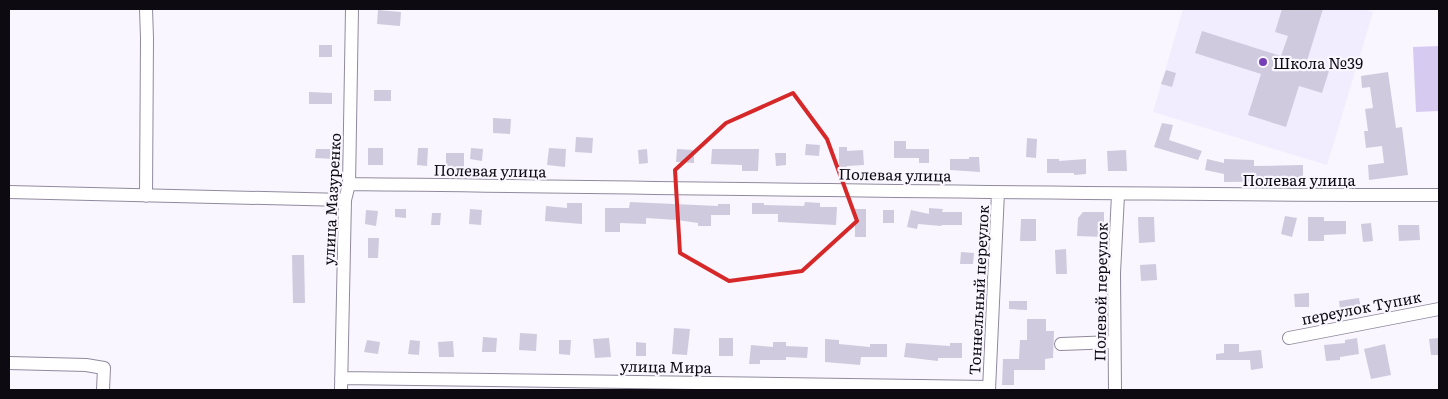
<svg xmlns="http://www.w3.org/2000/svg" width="1448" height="399" font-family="Literata,serif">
<rect width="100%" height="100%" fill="#f9f6ff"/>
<!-- built -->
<path fill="#f2edfe" d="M1183 9H1363L1373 12 1327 165 1153 112Z"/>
<!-- green -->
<path fill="#d6caf0" d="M1439 46V111L1416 112 1413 47Z"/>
<!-- building -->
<path fill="#d0cadf" d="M1282 9H1323L1306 64 1329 71 1322 93 1299 86 1286 127 1248 115 1261 74 1195 53 1202 31 1281 56 1288 36 1275 32Z
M378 10 401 12 400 26 377 24Z
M319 45H332V57H319Z
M1166 70 1176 73 1172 87 1161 84Z
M1388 72 1396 128 1402 127 1408 175 1369 180 1368 165 1384 163 1382 146 1366 148 1364 131H1368L1365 109 1373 108 1370 87 1362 88 1361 76Z
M374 90H391V101H374Z
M309 92 332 93V104H309Z
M493 118 511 119 510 134 493 133Z
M1162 123 1173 125 1169 140 1202 151 1198 160 1154 147Z
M576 137 593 138 592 153 575 152Z
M1027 138 1037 139 1036 158 1026 157Z
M894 141H906V149H929V163H919V158H894Z
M806 144 820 145 819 156 805 155Z
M839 147H847V151L863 150 864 165 847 166V169H839Z
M368 148H383V165H368Z
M418 148H428L427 166 417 165Z
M471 148 483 149 482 161 470 159Z
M549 148 566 149 565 167 547 165Z
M316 149H334V159L315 158Z
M647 149 648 163 639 164 638 150Z
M677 149 694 150V163L676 162Z
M712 149H759L758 171H742V165L711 164Z
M1126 150 1127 171H1108L1107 151Z
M446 153H464V170L446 169Z
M775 153H786V165L776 166Z
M969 157H979L980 172 950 170V159H969Z
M1047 159H1059V161L1086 159V174L1074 175V173H1047Z
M1207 159 1224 163V159L1254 160V166L1303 165V181L1224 182V174L1205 170Z
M630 202 718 206V204H730V215H711V226H698V223L677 220 646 218V224L620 223V232H605V208H629Z
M805 202 820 203V207H837L836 225 778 222V214H752V203H764V205L804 206Z
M567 203H582V224L545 221 546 206 567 208Z
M929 208 943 209 942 212H962V225H942L941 226 918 224 917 229 907 227 911 210 929 214Z
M395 209H406V218L395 217Z
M470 209 482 210 481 225 469 224Z
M855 209H866V237H855Z
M366 210 378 211 376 226 365 224Z
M883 210H894V223H883Z
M1083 212H1104V237L1077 236 1078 218Z
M432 213H441L440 225H431Z
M1285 216 1297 218 1292 237 1281 234Z
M1138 217H1154L1155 242 1139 243Z
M1308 217H1324V221H1346V234L1324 235V241H1308Z
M1021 219H1036V241H1020Z
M1371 223 1373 241 1363 242 1361 224Z
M1398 225H1419L1420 240 1399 241Z
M368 238H379L378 258H368Z
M1066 249 1067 274H1056L1055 250Z
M961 252 974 253 973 264H960Z
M292 255H304L305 303H293Z
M1156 264 1157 280 1141 281 1140 265Z
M1309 293V307H1295L1294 294Z
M1359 298 1362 315 1341 318 1339 301Z
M1009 301H1027V310L1009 309Z
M1027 319H1046V331H1054L1053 358 1045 359V370H1014V385H1002L1003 359H1019L1020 340H1027Z
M674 328 690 329 687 355 672 354Z
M520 333 537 334 536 351 519 350Z
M483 337 497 338 496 352H482Z
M609 338 611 357 595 358 593 339Z
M719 338H733V356H719Z
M1357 338 1359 354 1340 357V360L1326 361 1324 345 1345 343V340Z
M1438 338 1439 355H1431L1429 339Z
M825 339 839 340V344L870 347V344H887V357H861L860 365 825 362Z
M367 340 380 342 378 354 364 352Z
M410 340 420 341 419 355 408 354Z
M559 340H571L570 355 559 354Z
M453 341 454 357H439L438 342Z
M636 342 646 343V356H636Z
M773 342H786V346L808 347 807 358 786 357V360H760V364H749L751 345 773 347Z
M906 343 950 346V343H962V358H938V361L904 357Z
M1224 344H1239V352L1261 350 1263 368 1251 370 1250 360H1216V354L1224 353Z
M1385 344 1391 375 1371 379 1364 349Z"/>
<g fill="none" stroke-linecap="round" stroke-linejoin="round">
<!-- minor casing -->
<g stroke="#918a9e" stroke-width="14">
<path id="minor" d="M146 9 147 38 146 196
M349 184C713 188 1076 195 1439 195
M9 192 345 200
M1289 338 1439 309
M1061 344 1114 342
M9 363 86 365 104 368 103 390
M341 378 989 387
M341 390 345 200 349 184 352 9
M989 390 998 192
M1115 390 1114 273 1118 195"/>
</g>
<!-- minor -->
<use href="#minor" stroke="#fff" stroke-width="12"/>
</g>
<!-- marked area -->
<path fill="none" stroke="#d62828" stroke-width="4" stroke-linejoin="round" d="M793 93 827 139 857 221 802 271 729 281 680 253 675 170 726 123Z"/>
<!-- markers -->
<circle fill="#7540b7" stroke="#f9f6ff" stroke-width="2" cx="1263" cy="62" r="5"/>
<g text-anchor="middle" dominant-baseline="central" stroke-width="4.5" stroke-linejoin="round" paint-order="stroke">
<!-- poi labels -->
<g font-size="15" fill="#0d0a11" stroke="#f9f6ff" text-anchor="start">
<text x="1273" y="62">Школа №39</text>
</g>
<!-- street labels -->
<g font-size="15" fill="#0d0a11" stroke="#f9f6ff">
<text transform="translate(490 170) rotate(1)">Полевая улица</text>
<text transform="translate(895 174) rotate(1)">Полевая улица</text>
<text x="1299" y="179">Полевая улица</text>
<text transform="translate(331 199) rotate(-87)">улица Мазуренко</text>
<text transform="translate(978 290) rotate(-87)">Тоннельный переулок</text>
<text transform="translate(1100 292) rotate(-89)">Полевой переулок</text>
<text transform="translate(1361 307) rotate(-11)">переулок Тупик</text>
<text transform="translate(666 366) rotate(1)">улица Мира</text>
</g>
</g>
<!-- border -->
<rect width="1448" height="399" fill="none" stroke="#0d0a11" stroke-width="20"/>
</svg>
